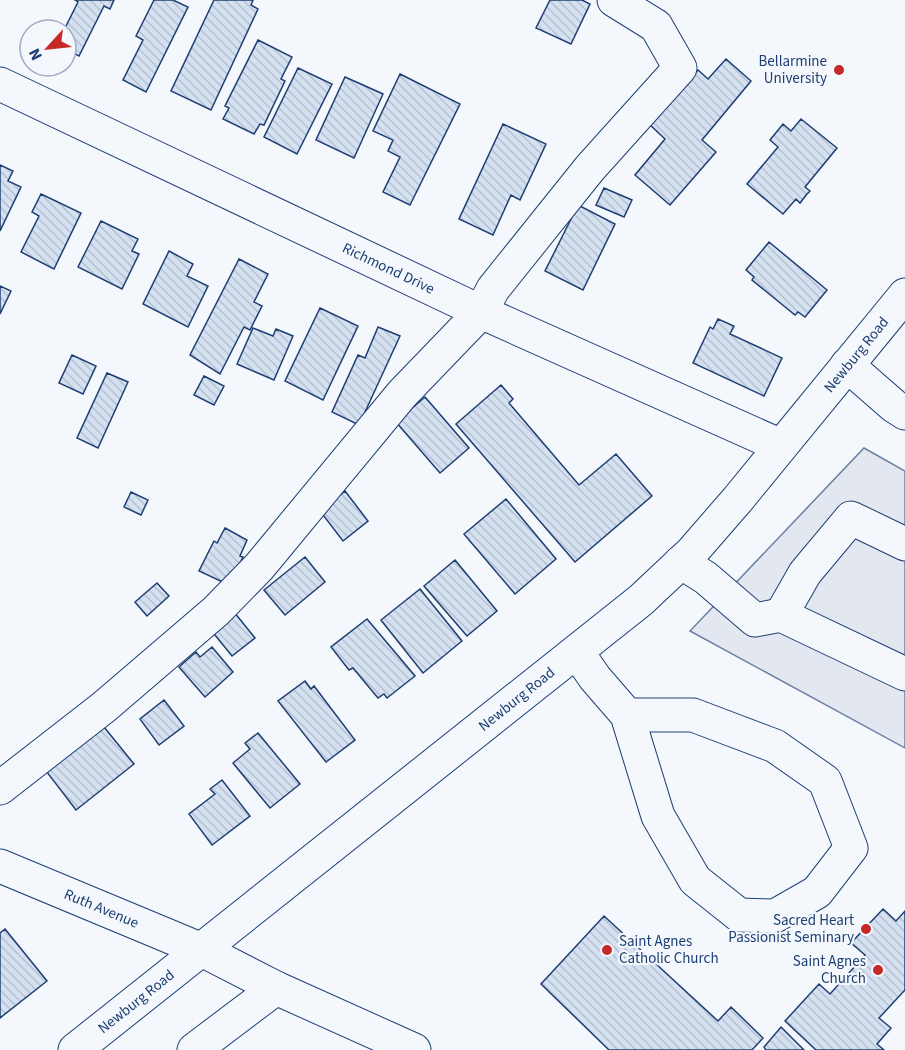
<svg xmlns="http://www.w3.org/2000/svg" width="905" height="1050" font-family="'Source Sans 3',sans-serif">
<defs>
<pattern id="building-back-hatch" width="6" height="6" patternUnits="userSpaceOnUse" patternTransform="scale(1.5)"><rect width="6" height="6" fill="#d5e0f0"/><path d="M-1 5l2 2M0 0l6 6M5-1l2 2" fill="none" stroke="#b6c1d1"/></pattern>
</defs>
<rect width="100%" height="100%" fill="#f4f7fb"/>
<!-- parking -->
<path fill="#e3e8f0" stroke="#687fa3" stroke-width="1.5" d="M864 448 905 471V748L690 631Z"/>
<!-- building -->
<path fill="url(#building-back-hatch)" stroke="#1d3f73" stroke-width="1.5" d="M75 0H114L110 9 104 6 79 56 66 49V30H64L78 2Z
M154 0H173L188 7 146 92 123 80 143 40 136 36Z
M214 0H253L251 5 258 9 211 110 171 91Z
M550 0H582L590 4 571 44 536 28Z
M258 40 292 57 281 79 285 81 264 125 260 124 254 134 223 119 229 108 225 106Z
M726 59 751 81 702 140 716 152 670 205 635 175 665 139 647 122 698 70 708 79Z
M298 68 332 84 297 154 264 137Z
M400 74 460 104 410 205 383 192 400 157 388 151 393 140 373 131Z
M345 77 383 94 354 158 316 140Z
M801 119 837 148 805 187 810 191 807 194 800 203 796 199 783 214 747 184 778 147 770 140 783 124 791 131Z
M503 124 546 144 520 200 511 195 493 235 459 219Z
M0 165 13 171 8 181 21 187 0 231Z
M604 188 632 200 624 217 596 205Z
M41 194 81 213 54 269 21 252 39 216 32 212Z
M578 205 615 224 583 290 545 271Z
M101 221 138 239 132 251 139 254 122 289 78 267Z
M769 242 827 290 805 317 798 312 795 315 752 280 754 277 746 270Z
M169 251 193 264 187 276 208 286 188 327 143 304Z
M239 259 268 274 254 302 262 306 250 330 244 327 220 374 190 355Z
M0 286 11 291 0 314Z
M320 308 358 326 323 400 285 381Z
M718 319 734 326 730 334 782 358 764 396 693 363 710 327 713 329Z
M378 327 400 336 359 425 332 412 358 355 365 358Z
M253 328 273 336 276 329 293 336 274 380 237 364Z
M72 355 96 366 83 394 59 383Z
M107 373 128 382 98 448 77 438Z
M204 376 224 386 214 405 194 395Z
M501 385 513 399 509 403 579 485 616 454 652 496 575 562 456 424Z
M425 397 469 448 440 473 396 422Z
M345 491 368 521 343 541 320 511Z
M131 492 148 500 141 515 124 507Z
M506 499 556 559 515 594 464 534Z
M225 528 247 540 240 556 243 557 229 585 199 571 214 541 217 543Z
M305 557 325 582 285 615 264 590Z
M455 560 497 611 467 636 424 586Z
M157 583 169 596 147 616 135 602Z
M420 589 462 641 423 673 381 620Z
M234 612 255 638 232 656 211 630Z
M367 619 415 676 387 698 384 694 378 698 353 668 349 670 331 647Z
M212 647 233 672 205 697 179 667 196 652 200 657Z
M305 681 311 689 314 686 355 740 326 762 278 701Z
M164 700 184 726 159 745 140 719Z
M100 722 134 764 76 810 43 767Z
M258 733 300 784 270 808 233 763 250 749 245 743Z
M222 780 250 816 212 845 189 814 215 794 210 789Z
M883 909 896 921 905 911V990L879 1018 891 1028 877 1044 884 1050H816L785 1021 819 984 830 994 865 955 851 943Z
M604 916 718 1021 731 1007 763 1038 752 1050H609L541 984Z
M5 929 47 981 0 1018V933Z
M781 1027 804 1050H766L764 1047Z"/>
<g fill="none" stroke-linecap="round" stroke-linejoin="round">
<!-- minor casing -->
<g stroke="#1d3f73" stroke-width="35">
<g id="minor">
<path id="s1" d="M0 84 481 312 781 446"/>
<path d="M847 365 894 406 905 413"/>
<path d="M905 544 851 518 805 573 781 615 905 674"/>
<path d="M681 562 706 578 755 620 781 615"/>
<path d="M577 652 595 678 627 715 658 816 695 880 739 915 775 916 817 892 851 848 825 781 775 746 693 715H627"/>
<path d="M0 788 104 707 216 611 259 567 402 394 481 312 493 289 590 168 680 68 656 26 614 0"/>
<path id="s2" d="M0 866 202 950 276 988 414 1050"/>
<path d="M194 1050 276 988"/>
</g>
</g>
<!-- major casing -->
<g stroke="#1d3f73" stroke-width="35">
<g id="major">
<path id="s3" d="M75 1050 641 600 692 552 738 499 905 295"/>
</g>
</g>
<!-- minor -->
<use href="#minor" stroke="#f4f7fb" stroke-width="33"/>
<!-- major -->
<use href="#major" stroke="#f4f7fb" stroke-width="33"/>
</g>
<!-- markers -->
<g fill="#c62828" stroke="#f4f7fb" stroke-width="2">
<circle cx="839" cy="70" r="6"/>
<circle cx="866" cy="929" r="6"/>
<circle cx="607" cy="950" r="6"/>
<circle cx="878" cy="970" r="6"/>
</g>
<g text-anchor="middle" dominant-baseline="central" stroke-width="4.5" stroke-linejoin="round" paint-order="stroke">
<!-- poi labels -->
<g font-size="15" fill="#1d3f73" stroke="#f4f7fb" text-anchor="end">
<text x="827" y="61">Bellarmine<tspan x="827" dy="17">University</tspan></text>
<text x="854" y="920">Sacred Heart<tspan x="854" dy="17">Passionist Seminary</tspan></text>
<text x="619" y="941" text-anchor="start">Saint Agnes<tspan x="619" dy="17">Catholic Church</tspan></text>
<text x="866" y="961">Saint Agnes<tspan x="866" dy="17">Church</tspan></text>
</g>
<!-- street labels -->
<g font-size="15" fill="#1d3f73" stroke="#f4f7fb">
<text stroke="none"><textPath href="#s1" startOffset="430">Richmond Drive</textPath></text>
<text stroke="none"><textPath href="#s3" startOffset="1050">Newburg Road</textPath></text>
<text stroke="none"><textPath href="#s3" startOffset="564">Newburg Road</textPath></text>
<text stroke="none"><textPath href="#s2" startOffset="110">Ruth Avenue</textPath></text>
<text stroke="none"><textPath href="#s3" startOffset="78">Newburg Road</textPath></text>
</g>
</g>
<!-- north arrow -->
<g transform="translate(48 48) rotate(243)"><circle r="28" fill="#f4f7fb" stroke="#9eadc5" stroke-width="1.5"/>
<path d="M0-4.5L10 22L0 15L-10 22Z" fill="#c62828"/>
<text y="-9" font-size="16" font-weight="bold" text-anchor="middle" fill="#1d3f73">N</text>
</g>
</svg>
